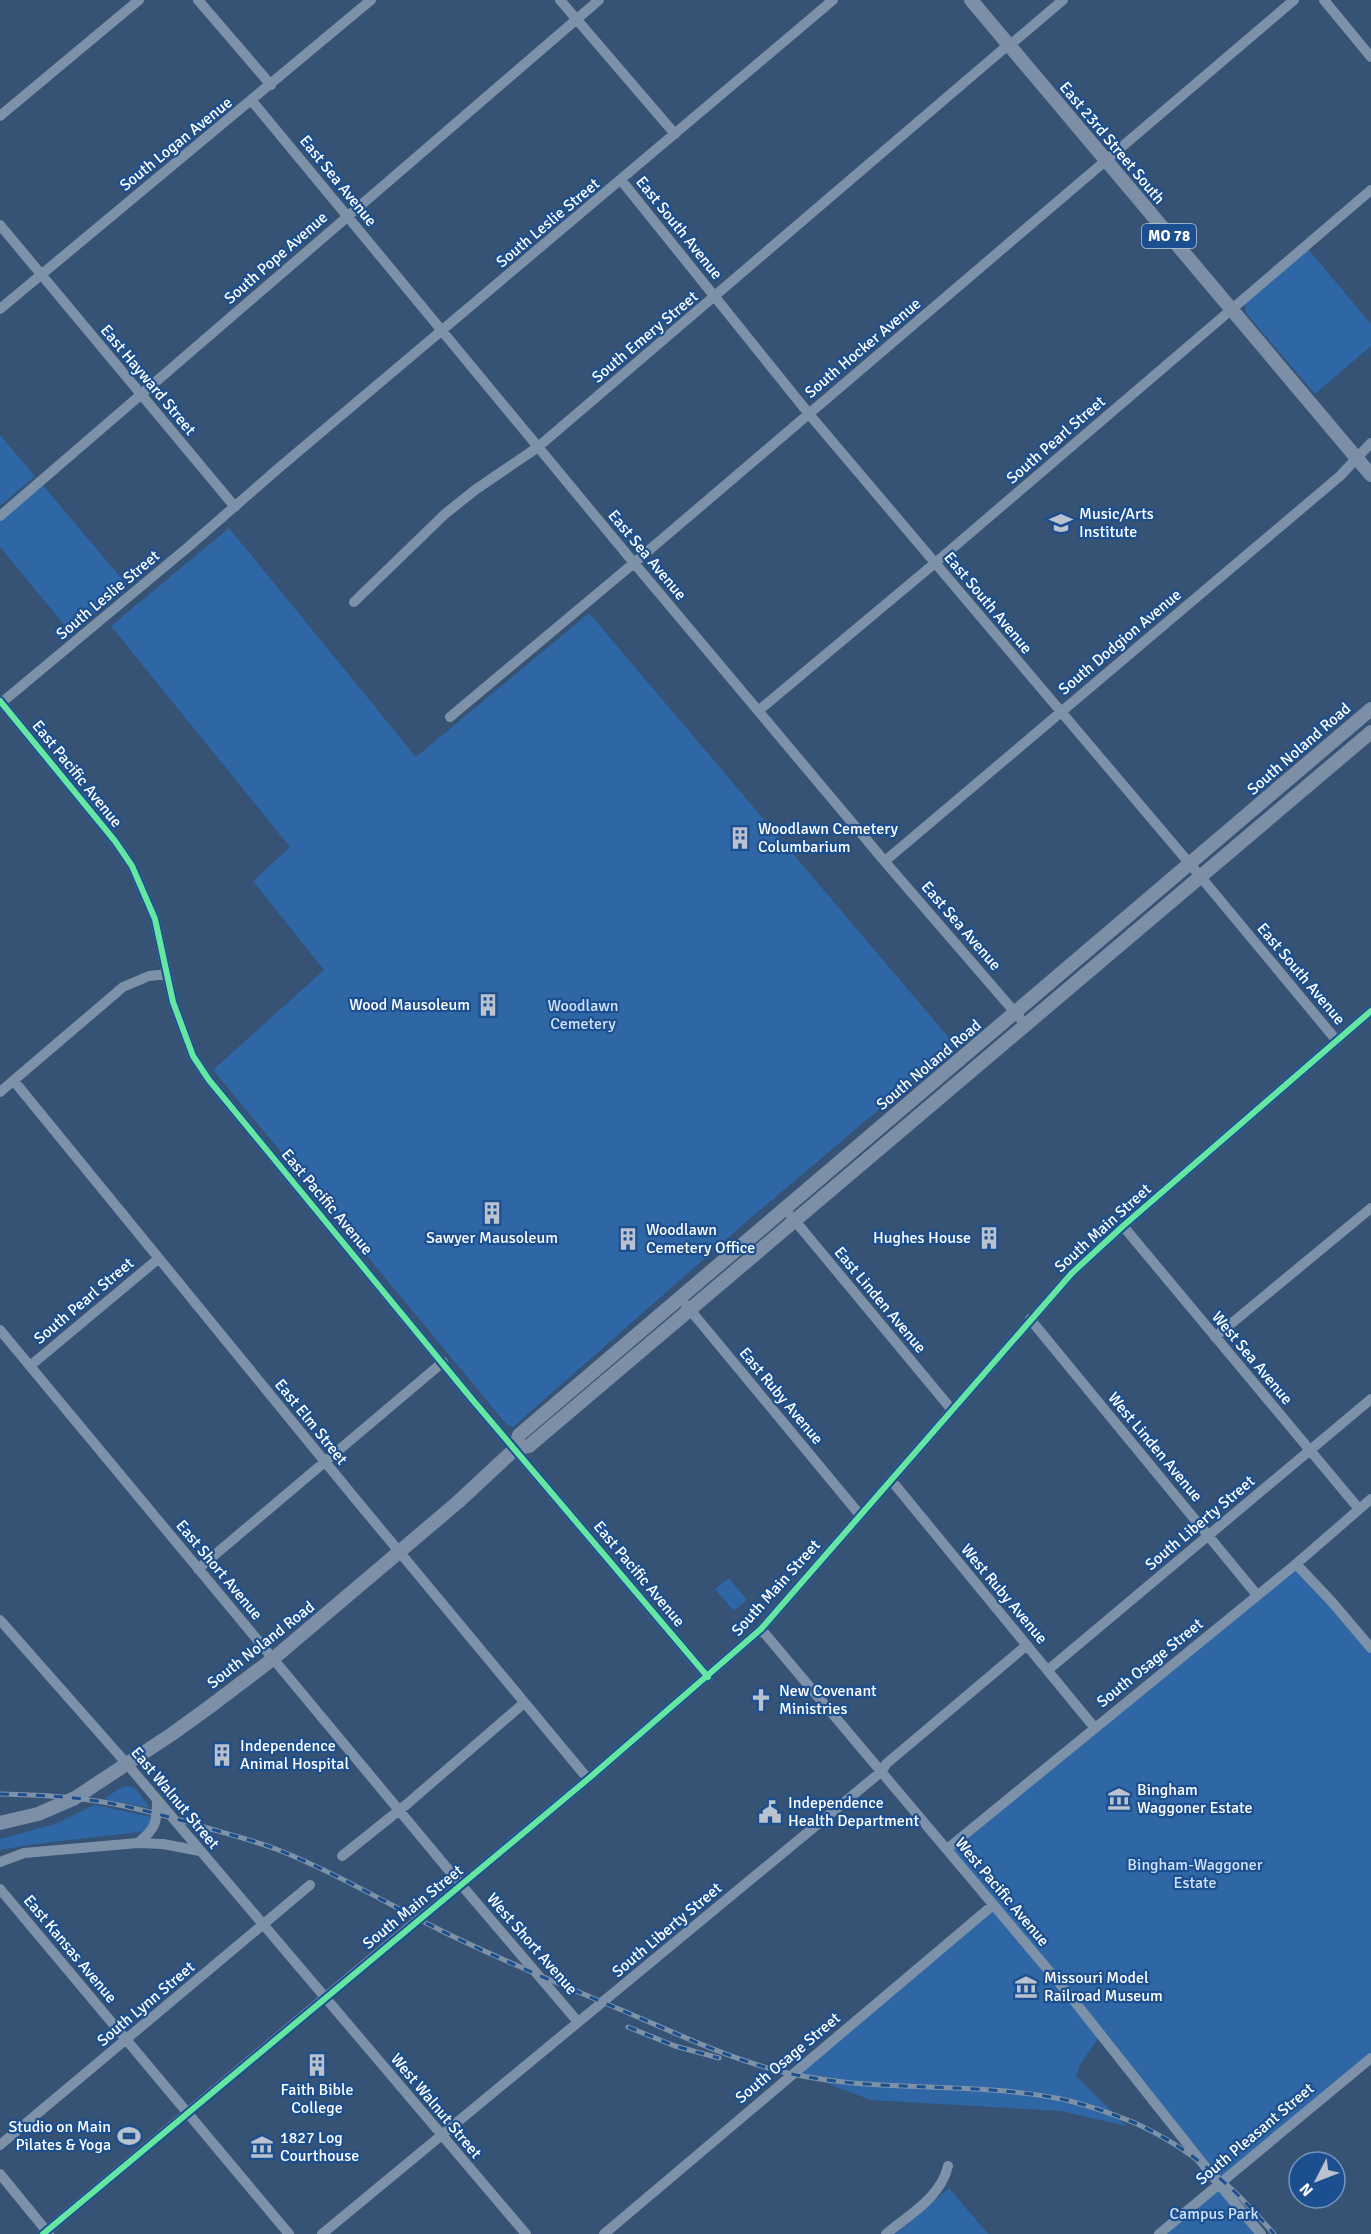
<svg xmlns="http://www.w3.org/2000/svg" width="1371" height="2234" font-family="Signika,sans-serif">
<rect width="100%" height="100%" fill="#365274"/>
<!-- green -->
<path fill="#2f66a5" d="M1308 249 1371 324V346L1315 394 1246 313 1245 303Z
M0 435 35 476 0 506Z
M41 483 127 585 71 633 0 547V519Z
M229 528 416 757 589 613 955 1045 746 1222 513 1427 507 1425 213 1070 324 970 253 881 290 847 111 626Z
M1296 1564 1371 1648V2057L1219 2183 1260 2234H1159L1218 2183 1099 2037 1080 2065 1076 2076 1126 2126 1061 2111 871 2100 815 2079 793 2073 992 1906 947 1849Z
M729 1578 747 1600 734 1611 715 1589Z
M129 1786 136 1789 150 1808 104 1799 122 1787Z
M94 1805 153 1817 147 1828 141 1832 34 1844 0 1850V1839L55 1824Z
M949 2188 988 2234H895Z"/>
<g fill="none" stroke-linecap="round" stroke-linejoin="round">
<!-- minor -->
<path stroke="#7d92a8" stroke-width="10" d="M198 0 271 85
M560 0 675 134
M1324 0 1371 57
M1009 46 1063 0
M252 101 634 563 886 863 1025 1024
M0 116 139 0
M621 180 809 414 1190 864 1337 1041
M0 225 235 507
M0 309 371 0
M0 516 599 0
M354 602 445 514 475 490 538 447 1008 45
M0 701 115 841 132 866 155 919 173 1002 193 1056 209 1080 471 1398 708 1677
M0 704 187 548 280 467 833 0
M758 711 941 558 1371 190
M450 717 634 563 1294 0
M885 861 1340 476 1371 443
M14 1081 353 1496 588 1779
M0 1092 123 987 149 976 167 974
M791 1216 952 1410
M1123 1226 1359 1509
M686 1305 860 1515
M1030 1319 1257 1595
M0 1330 452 1874 578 2022
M1215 1337 1371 1208
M30 1366 158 1259
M891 1480 1094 1727
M1296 1564 1332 1602 1371 1648
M198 1569 443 1362
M0 1620 127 1764 526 2234
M761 1629 1071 1997 1219 2184 1261 2234
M1048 1670 1371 1399
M138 1843C156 1828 157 1823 157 1800
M947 1849 1296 1564 1371 1499
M342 1856 407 1804 524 1703
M0 1862 24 1853 138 1843 163 1844 200 1851
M0 1889 289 2234
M427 1913 588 1779 761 1629 1072 1273 1123 1226 1371 1011
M0 2145 310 1885
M0 2174 49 2234
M43 2234 407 1929
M322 2234 882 1771 886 1764 1027 1645
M604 2234 993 1905
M886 2234C909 2215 941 2197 948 2166
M1159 2234 1371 2058"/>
<!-- major -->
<path stroke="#7d8ea7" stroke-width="14" d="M971 0 1371 475
M515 1449 529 1446 1371 732
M0 1823 38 1814 75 1798 172 1734 212 1705 274 1658 458 1502 515 1449 519 1435 1371 709"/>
<!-- rail casing -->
<g stroke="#7e92a7" stroke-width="5">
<path id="rail" d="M0 1794C34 1795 69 1796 103 1802 137 1808 171 1817 204 1827 228 1834 252 1840 276 1849 334 1872 388 1904 444 1932 499 1959 557 1983 614 2007 665 2028 715 2053 768 2068 862 2095 961 2080 1056 2098 1083 2103 1110 2113 1135 2123 1191 2148 1235 2188 1274 2234
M628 2027 675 2046 719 2058"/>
</g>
<!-- rail -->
<use href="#rail" stroke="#1b4f8f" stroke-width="3" stroke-dasharray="9" stroke-linecap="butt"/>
<!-- minor-bridge -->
<path stroke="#7d92a8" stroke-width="10" d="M407 1929 427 1913"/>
<!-- cycleway casing -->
<g stroke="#1b4f8f" stroke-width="10">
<path id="cycleway" d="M0 701 115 841 132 866 155 919 173 1002 193 1056 209 1080 471 1398 708 1677
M43 2234 588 1779 761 1629 1072 1273 1123 1226 1371 1011"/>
</g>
<!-- cycleway -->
<use href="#cycleway" stroke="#66e7a1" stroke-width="6"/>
</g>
<!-- icons -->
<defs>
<g id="school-bare" transform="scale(1.8)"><path d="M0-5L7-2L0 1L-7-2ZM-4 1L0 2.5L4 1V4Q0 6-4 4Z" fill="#b9c2ce" stroke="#1b4f8f" stroke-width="2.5" paint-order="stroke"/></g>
<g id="building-bare" transform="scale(1.8)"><path d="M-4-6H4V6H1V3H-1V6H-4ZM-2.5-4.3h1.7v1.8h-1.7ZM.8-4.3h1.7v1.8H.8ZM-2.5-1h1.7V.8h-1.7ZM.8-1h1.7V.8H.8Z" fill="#b9c2ce" stroke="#1b4f8f" stroke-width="2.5" paint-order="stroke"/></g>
<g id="church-bare" transform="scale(1.8)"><path d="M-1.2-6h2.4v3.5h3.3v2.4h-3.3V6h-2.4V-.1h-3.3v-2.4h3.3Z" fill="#b9c2ce" stroke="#1b4f8f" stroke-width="2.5" paint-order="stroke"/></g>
<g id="museum-bare" transform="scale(1.8)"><path d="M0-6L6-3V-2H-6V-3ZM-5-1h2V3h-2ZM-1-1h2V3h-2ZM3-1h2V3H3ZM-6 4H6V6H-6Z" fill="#b9c2ce" stroke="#1b4f8f" stroke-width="2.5" paint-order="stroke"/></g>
<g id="civic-bare" transform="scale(1.8)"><path d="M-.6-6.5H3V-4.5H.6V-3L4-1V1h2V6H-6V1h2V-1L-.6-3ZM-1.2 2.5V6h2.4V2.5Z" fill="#b9c2ce" stroke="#1b4f8f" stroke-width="2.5" paint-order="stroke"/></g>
<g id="stadium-bare" transform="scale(1.8)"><path d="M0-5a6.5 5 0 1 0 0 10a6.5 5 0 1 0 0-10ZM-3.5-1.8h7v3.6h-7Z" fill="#b9c2ce" stroke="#1b4f8f" stroke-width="2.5" paint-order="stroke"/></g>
</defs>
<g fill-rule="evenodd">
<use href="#school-bare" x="1061" y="523"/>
<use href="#building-bare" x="740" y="838"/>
<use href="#building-bare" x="488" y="1005"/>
<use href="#building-bare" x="492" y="1213"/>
<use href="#building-bare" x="989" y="1238"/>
<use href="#building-bare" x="628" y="1239"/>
<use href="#church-bare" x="761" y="1700"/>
<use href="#building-bare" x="222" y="1755"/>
<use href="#museum-bare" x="1119" y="1799"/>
<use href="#civic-bare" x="770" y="1812"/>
<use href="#museum-bare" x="1026" y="1987"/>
<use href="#building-bare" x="317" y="2065"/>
<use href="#stadium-bare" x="129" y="2136"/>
<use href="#museum-bare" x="262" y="2147"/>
</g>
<g text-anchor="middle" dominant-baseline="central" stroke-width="4.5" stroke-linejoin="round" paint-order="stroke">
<!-- shield labels -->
<rect fill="#1b4f8f" stroke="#bbcadd" stroke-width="1.5" x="1142" y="224" width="54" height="24" rx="4.5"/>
<g font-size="15" font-weight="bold" fill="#fff">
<text x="1169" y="236">MO 78</text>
</g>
<!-- street labels -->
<g font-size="16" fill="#fff" stroke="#1b4f8f">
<text transform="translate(1112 143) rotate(50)">East 23rd Street South</text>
<text transform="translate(176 144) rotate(-39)">South Logan Avenue</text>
<text transform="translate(338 181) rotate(51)">East Sea Avenue</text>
<text transform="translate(548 223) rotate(-40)">South Leslie Street</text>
<text transform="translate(679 228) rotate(51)">East South Avenue</text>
<text transform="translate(276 258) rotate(-41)">South Pope Avenue</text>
<text transform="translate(645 337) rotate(-40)">South Emery Street</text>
<text transform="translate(863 348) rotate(-40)">South Hocker Avenue</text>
<text transform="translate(148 380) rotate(50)">East Hayward Street</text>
<text transform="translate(1056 440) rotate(-41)">South Pearl Street</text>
<text transform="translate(647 555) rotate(50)">East Sea Avenue</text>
<text transform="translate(108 595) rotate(-40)">South Leslie Street</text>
<text transform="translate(988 603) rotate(50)">East South Avenue</text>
<text transform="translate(1120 642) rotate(-40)">South Dodgion Avenue</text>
<text transform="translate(1299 749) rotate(-41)">South Noland Road</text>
<text transform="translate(77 774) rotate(51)">East Pacific Avenue</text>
<text transform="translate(961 926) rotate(49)">East Sea Avenue</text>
<text transform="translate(1301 974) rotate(50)">East South Avenue</text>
<text transform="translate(929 1065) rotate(-40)">South Noland Road</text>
<text transform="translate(327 1202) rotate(50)">East Pacific Avenue</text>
<text transform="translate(1103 1228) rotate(-42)">South Main Street</text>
<text transform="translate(880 1300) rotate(50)">East Linden Avenue</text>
<text transform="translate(84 1301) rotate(-40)">South Pearl Street</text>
<text transform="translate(1252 1358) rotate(50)">West Sea Avenue</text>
<text transform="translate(781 1396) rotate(50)">East Ruby Avenue</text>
<text transform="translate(311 1422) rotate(51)">East Elm Street</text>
<text transform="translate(1155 1447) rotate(50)">West Linden Avenue</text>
<text transform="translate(1200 1523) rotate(-40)">South Liberty Street</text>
<text transform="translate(219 1570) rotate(50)">East Short Avenue</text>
<text transform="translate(639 1574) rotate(50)">East Pacific Avenue</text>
<text transform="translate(776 1588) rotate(-48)">South Main Street</text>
<text transform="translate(1004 1594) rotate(50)">West Ruby Avenue</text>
<text transform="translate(261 1645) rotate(-38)">South Noland Road</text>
<text transform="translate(1150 1663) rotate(-39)">South Osage Street</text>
<text transform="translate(175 1798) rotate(50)">East Walnut Street</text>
<text transform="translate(1002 1892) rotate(50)">West Pacific Avenue</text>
<text transform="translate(413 1907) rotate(-39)">South Main Street</text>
<text transform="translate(667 1930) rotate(-40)">South Liberty Street</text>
<text transform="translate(532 1944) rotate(49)">West Short Avenue</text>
<text transform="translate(70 1949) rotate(50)">East Kansas Avenue</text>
<text transform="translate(146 2004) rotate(-40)">South Lynn Street</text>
<text transform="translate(788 2058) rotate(-40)">South Osage Street</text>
<text transform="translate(436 2106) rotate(50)">West Walnut Street</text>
<text transform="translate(1255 2134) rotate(-40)">South Pleasant Street</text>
</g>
<!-- poi labels -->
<g font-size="16" fill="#fff" stroke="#1b4f8f" text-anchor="start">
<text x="1079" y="514">Music/Arts<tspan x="1079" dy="18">Institute</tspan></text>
<text x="758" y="829">Woodlawn Cemetery<tspan x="758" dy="18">Columbarium</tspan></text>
<text x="470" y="1005" text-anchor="end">Wood Mausoleum</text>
<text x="646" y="1230">Woodlawn<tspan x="646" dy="18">Cemetery Office</tspan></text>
<text x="492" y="1238" text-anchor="middle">Sawyer Mausoleum</text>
<text x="971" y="1238" text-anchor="end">Hughes House</text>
<text x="779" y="1691">New Covenant<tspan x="779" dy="18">Ministries</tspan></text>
<text x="240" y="1746">Independence<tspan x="240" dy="18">Animal Hospital</tspan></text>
<text x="1137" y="1790">Bingham<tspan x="1137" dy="18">Waggoner Estate</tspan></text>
<text x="788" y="1803">Independence<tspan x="788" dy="18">Health Department</tspan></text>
<text x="1044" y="1978">Missouri Model<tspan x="1044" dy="18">Railroad Museum</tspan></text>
<text x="317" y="2090" text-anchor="middle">Faith Bible<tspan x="317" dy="18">College</tspan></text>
<text x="111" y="2127" text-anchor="end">Studio on Main<tspan x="111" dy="18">Pilates &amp; Yoga</tspan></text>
<text x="280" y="2138">1827 Log<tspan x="280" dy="18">Courthouse</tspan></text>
</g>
<!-- park labels -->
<g font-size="16" fill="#cfe3fa" stroke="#1b4f8f">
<text x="583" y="1006">Woodlawn<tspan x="583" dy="18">Cemetery</tspan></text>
<text x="1195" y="1865">Bingham-Waggoner<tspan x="1195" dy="18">Estate</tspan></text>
<text x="1214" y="2214">Campus Park</text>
</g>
</g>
<!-- north arrow -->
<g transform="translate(1317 2180) rotate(228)"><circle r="28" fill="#1b4f8f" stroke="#7695bc" stroke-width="1.5"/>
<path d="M0-4.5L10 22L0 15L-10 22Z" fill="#b9c2ce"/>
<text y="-9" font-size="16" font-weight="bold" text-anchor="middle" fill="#ffffff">N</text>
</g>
</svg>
